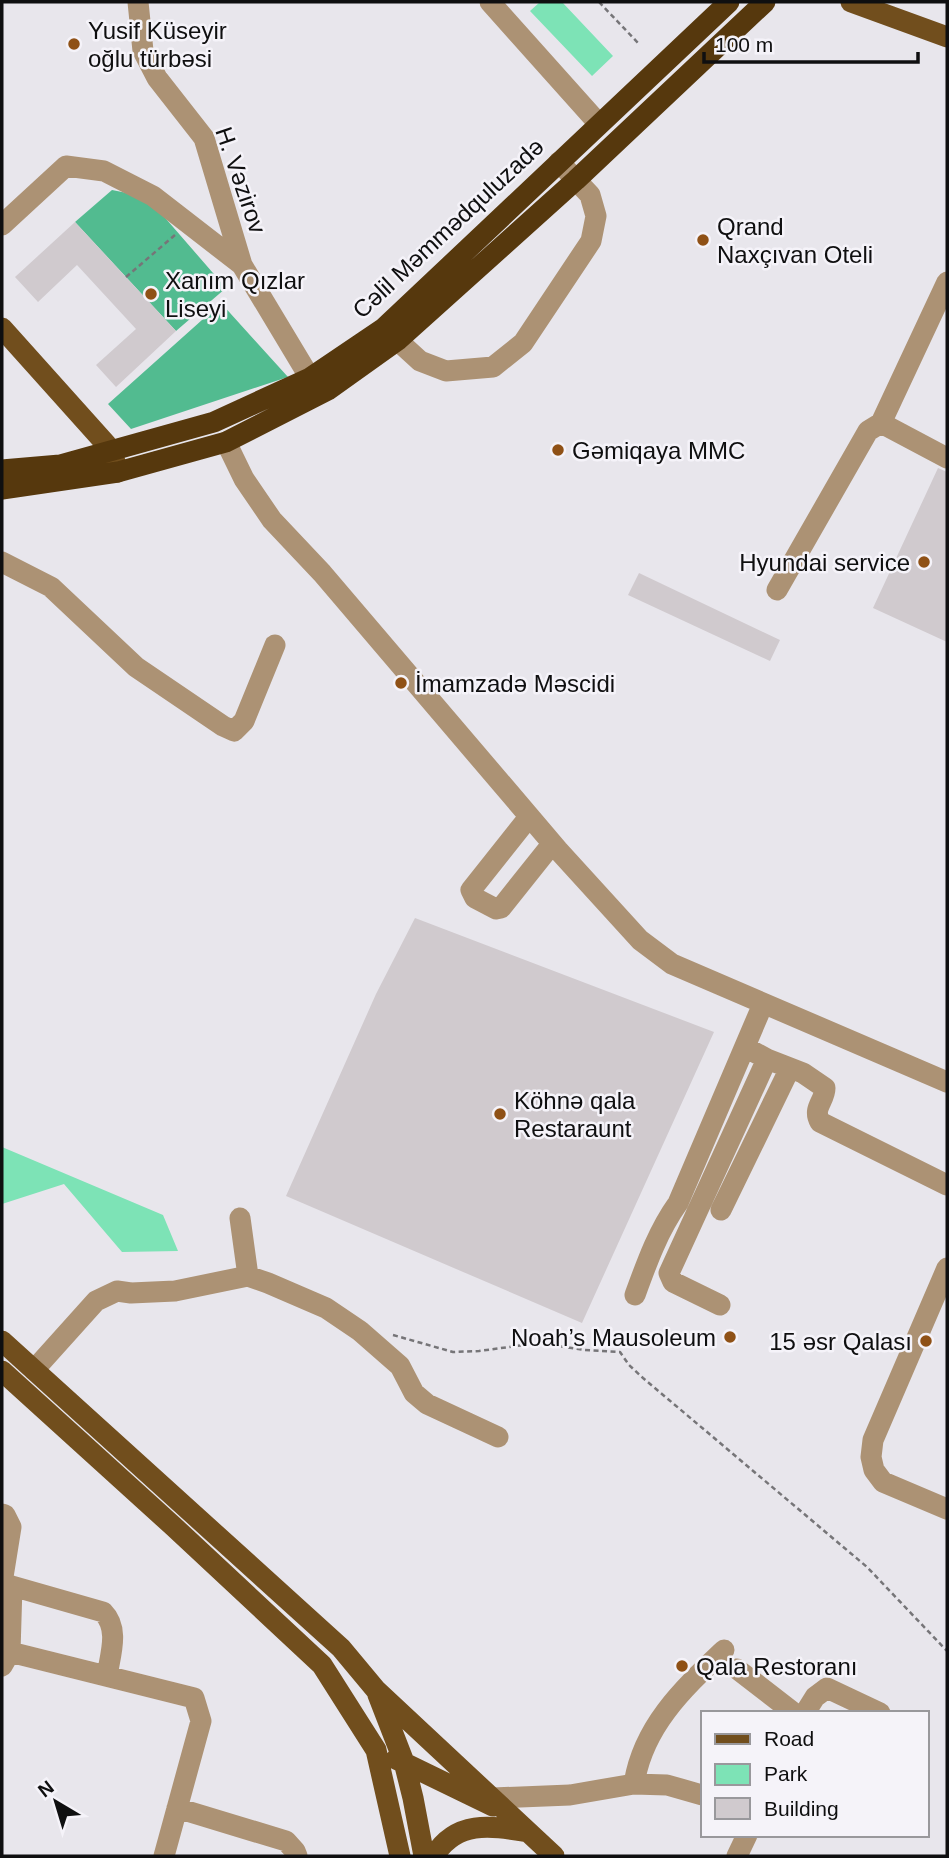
<svg xmlns="http://www.w3.org/2000/svg" width="949" height="1858" font-family="Helvetica,sans-serif">
<rect width="100%" height="100%" fill="#e8e6ec"/>
<!-- green -->
<path fill="#7de3b6" d="M540 2H562L613 56 592 76 530 11Z
M2 1147 163 1215 178 1251 122 1252 64 1184 2 1204Z"/>
<!-- forest -->
<path fill="#52bb90" d="M112 190 147 197 226 288 176 331 75 222Z
M221 303 288 377 131 429 108 404Z"/>
<!-- building -->
<path fill="#d0cace" d="M75 222 176 331 116 387 96 365 136 329 77 265 38 302 15 277Z
M938 468 947 472V642L873 608Z
M639 573 780 640 770 661 628 595Z
M415 918 714 1032 582 1323 286 1196 376 994Z"/>
<g fill="none" stroke-linecap="round" stroke-linejoin="round">
<!-- path -->
<path stroke="#767578" stroke-width="2.5" stroke-dasharray="5 3.5" stroke-linecap="butt" d="M599 2 640 45
M126 277 175 235
M393 1335 453 1352 479 1351 539 1343 585 1350 620 1352 629 1365 643 1378 867 1567 947 1651"/>
<!-- minor -->
<path stroke="#ac9274" stroke-width="21" d="M138 2 143 51 157 78 204 138 242 265
M490 2 599 124
M2 225 66 166 104 171 153 196 242 265 310 378
M385 329 420 361 446 371 493 367 523 343 591 241 596 216 590 195 559 162
M881 423 947 458
M226 442 244 479 272 520 322 573 558 850 640 940 672 964 947 1082
M2 562 51 587 136 667 223 726 234 731 244 721 275 645
M777 590 868 431 881 423 947 282
M529 817 471 890 475 898 496 909 501 908 552 844
M767 1059 803 1073 825 1088C825 1101 812 1108 820 1122L947 1185
M721 1210 790 1068
M240 1218 248 1276
M947 1268 873 1440 871 1457 874 1470 883 1482 947 1509
M635 1295C647 1262 658 1231 678 1203L763 1004
M720 1305 673 1282 669 1273 767 1059 745 1047
M34 1370 96 1301 117 1291 131 1293 175 1291 248 1276 268 1283 326 1308 360 1331 400 1366 414 1393 427 1404 498 1437
M2 1514 5 1515 11 1527 2 1583
M2 1583 12 1586 10 1652 2 1666
M12 1586 103 1612C120 1629 110 1655 107 1676
M10 1652 194 1698 201 1721 164 1856
M737 1669 794 1713
M805 1713 815 1697 827 1688 880 1713
M634 1784C643 1726 683 1689 724 1650
M493 1798 570 1795 634 1784 667 1785 702 1795
M177 1808 286 1841 295 1851 297 1856
M737 1856 747 1835"/>
<!-- major -->
<path stroke="#714e1d" stroke-width="21" d="M851 2 947 37
M2 328 106 444 112 452 118 472
M2 1341 341 1648 376 1690 554 1856
M2 1371 173 1526 322 1665 376 1750 400 1856
M378 1695 404 1762 413 1798 424 1856
M396 1759 493 1806
M434 1856C457 1819 492 1826 528 1832"/>
<!-- highway -->
<path stroke="#56380d" stroke-width="21" d="M2 470 60 465 214 422 310 378 384 328 729 2
M2 489 118 472 226 442 328 390 398 340 576 180 765 2"/>
</g>
<!-- markers -->
<g fill="#8f5116" stroke="#f5f3f9" stroke-width="2.5">
<circle cx="74" cy="44" r="7"/>
<circle cx="703" cy="240" r="7"/>
<circle cx="151" cy="294" r="7"/>
<circle cx="558" cy="450" r="7"/>
<circle cx="924" cy="562" r="7"/>
<circle cx="401" cy="683" r="7"/>
<circle cx="500" cy="1114" r="7"/>
<circle cx="730" cy="1337" r="7"/>
<circle cx="926" cy="1341" r="7"/>
<circle cx="682" cy="1666" r="7"/>
</g>
<g text-anchor="middle" dominant-baseline="central" stroke-width="5" stroke-linejoin="round" paint-order="stroke">
<!-- poi labels -->
<g font-size="24" fill="#0f0f10" stroke="#f5f3f9" text-anchor="start">
<text x="88" y="30">Yusif Küseyir<tspan x="88" dy="28">oğlu türbəsi</tspan></text>
<text x="717" y="226">Qrand<tspan x="717" dy="28">Naxçıvan Oteli</tspan></text>
<text x="165" y="280">Xanım Qızlar<tspan x="165" dy="28">Liseyi</tspan></text>
<text x="572" y="450">Gəmiqaya MMC</text>
<text x="910" y="562" text-anchor="end">Hyundai service</text>
<text x="415" y="683">İmamzadə Məscidi</text>
<text x="514" y="1100">Köhnə qala<tspan x="514" dy="28">Restaraunt</tspan></text>
<text x="716" y="1337" text-anchor="end">Noah’s Mausoleum</text>
<text x="912" y="1341" text-anchor="end">15 əsr Qalası</text>
<text x="696" y="1666">Qala Restoranı</text>
</g>
<!-- street labels -->
<g font-size="24" fill="#0f0f10" stroke="#f5f3f9">
<text transform="translate(241 180) rotate(71)">H. Vəzirov</text>
<text transform="translate(448 228) rotate(-43)">Cəlil Məmmədquluzadə</text>
</g>
</g>
<!-- border -->
<rect width="949" height="1858" fill="none" stroke="#0f0f10" stroke-width="7"/>
<!-- legend -->
<rect x="701" y="1711" width="228" height="126" fill="#f5f3f9" stroke="#99989c" stroke-width="2"/>
<rect x="715" y="1734" width="35" height="10" fill="#714e1d" stroke="#99989c" stroke-width="2"/>
<text x="764" y="1746" font-size="21" fill="#0f0f10">Road</text>
<rect x="715" y="1764" width="35" height="21" fill="#7de3b6" stroke="#99989c" stroke-width="2"/>
<text x="764" y="1781" font-size="21" fill="#0f0f10">Park</text>
<rect x="715" y="1798" width="35" height="21" fill="#d0cace" stroke="#99989c" stroke-width="2"/>
<text x="764" y="1816" font-size="21" fill="#0f0f10">Building</text>
<!-- north arrow -->
<g transform="translate(56 1802) rotate(322)" stroke="#f5f3f9" stroke-width="5" paint-order="stroke">
<path d="M0-5L12 26L0 18L-12 26Z" fill="#0f0f10"/>
<text y="-10" font-size="19" font-weight="bold" text-anchor="middle" fill="#0f0f10">N</text>
</g>
<!-- scale -->
<path d="M704 52v10h214v-10" fill="none" stroke="#0f0f10" stroke-width="3.5"/>
<text x="715" y="52" font-size="21" fill="#0f0f10" stroke="#f5f3f9" stroke-width="5" paint-order="stroke">100 m</text>
</svg>
